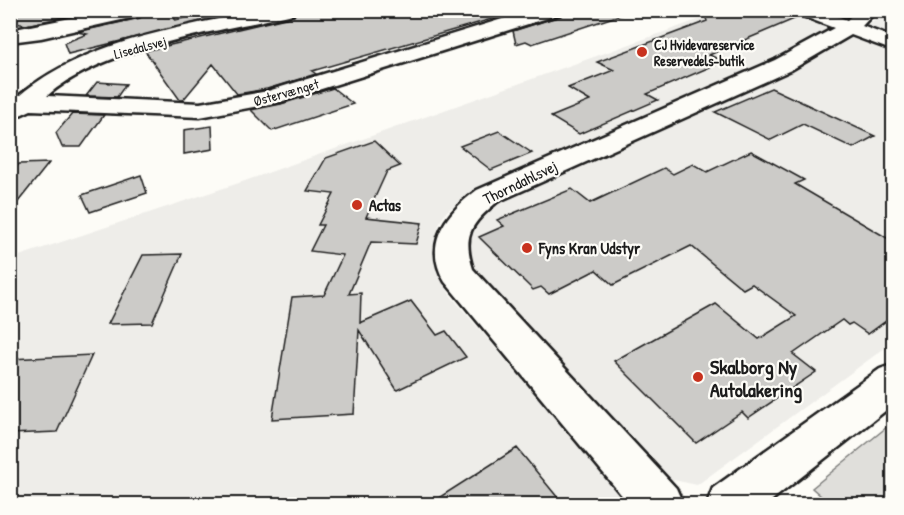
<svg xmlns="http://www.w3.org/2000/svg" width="904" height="515" font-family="'Patrick Hand',sans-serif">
<rect width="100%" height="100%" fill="#fdfcf7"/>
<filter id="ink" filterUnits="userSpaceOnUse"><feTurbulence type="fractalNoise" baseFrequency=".0167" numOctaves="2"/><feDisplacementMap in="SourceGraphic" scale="12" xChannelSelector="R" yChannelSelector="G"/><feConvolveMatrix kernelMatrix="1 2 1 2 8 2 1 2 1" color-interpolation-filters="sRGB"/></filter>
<g filter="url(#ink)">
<!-- built -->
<path fill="#eeede9" d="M723 11H790L827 25 830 29 747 70 479 187 447 211 440 222 433 245 436 271 451 296 628 504H11L10 259 242 182Z
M884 11H893V39L871 30 868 26Z
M849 38H860L893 51V342L697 485 669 479 482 278 475 268 469 247 474 228 480 219 497 205 792 69Z"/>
<!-- green -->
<path fill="#e0dfdb" stroke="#7e7e7c" stroke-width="1.5" d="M893 422V504H830L812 488Z"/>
<!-- building -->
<path fill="#cccbc8" stroke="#1c1c1c" stroke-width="1.5" d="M11 10H97L26 25 10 22Z
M150 10H174L175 20 219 10H246L68 54 64 43 87 34 77 32 140 18Z
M297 10H501L502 16 312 71 316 74 267 89 237 94 213 64 183 100H180L145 51 294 16Z
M564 10H622L623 14 532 44 526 41 516 44 513 31 561 16Z
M703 10H793L799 17 709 55 724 61 647 94 658 100 579 134 551 117 590 101 568 88 614 70 597 62 707 21Z
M97 82 126 84 117 97 86 96Z
M333 88 353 104 272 131 251 110 281 104Z
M771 88 875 136 853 148 803 124 771 140 715 112Z
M72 114 104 115 81 147H62L56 133Z
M212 126 213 149 184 154V130Z
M499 131 532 153 491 170 460 146Z
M374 141 400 166 387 171 366 217 422 223 416 244 371 242 349 294 361 293 360 323 411 301 437 335 446 331 466 357 397 390 359 330 354 414 272 419 292 297 324 295 343 255 310 251 323 225H318L334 194 307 191 326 158Z
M751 151 804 180 795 184 894 242V315L868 334 852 323 848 325 842 320 793 354 816 372 748 418 742 412 696 443 614 361 716 304 759 339 796 316 752 284 743 289 691 246 613 285 596 270 549 294 541 287 533 290 479 237 504 226 497 220 572 189 590 203 664 168 673 174 693 164 707 172Z
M49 163 10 212V174L19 164Z
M141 175 147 193 90 212 82 195Z
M182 254 152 323 108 324 143 255Z
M92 355 57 432 10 434V359Z
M517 448 563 504H429Z"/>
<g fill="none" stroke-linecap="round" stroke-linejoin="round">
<!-- minor casing -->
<g stroke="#1c1c1c" stroke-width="5">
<path id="minor" d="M111 10H148L139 16 41 38 10 42V30Z
M259 10H295L293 14C220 32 104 46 47 96L200 103 268 91 532 10H562L560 14 280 102 200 117 31 110 18 116 10 114V95H20C86 40 178 29 259 10Z
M795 10H822L847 20 857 10H877L862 26 894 38V51L851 35 791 70 497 202C471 224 462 235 473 269L676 488 683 504H629L445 282C422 244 446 213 477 190L775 60 834 28 797 14Z
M894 364V404L767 504H707L713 488 880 369Z"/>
</g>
<!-- minor -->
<use href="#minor" fill="#fdfcf7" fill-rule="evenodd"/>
</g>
</g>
<!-- markers -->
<g fill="#c8321e" stroke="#fdfcf7" stroke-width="2">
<circle cx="642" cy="52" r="6"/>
<circle cx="357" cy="205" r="6"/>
<circle cx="527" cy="248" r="6"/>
<circle cx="698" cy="377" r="6"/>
</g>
<g text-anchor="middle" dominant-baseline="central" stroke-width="4.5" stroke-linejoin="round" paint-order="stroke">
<!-- far-poi labels -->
<g font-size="14" font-weight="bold" fill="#1c1c1c" stroke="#fdfcf7" text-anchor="start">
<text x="654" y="44">CJ Hvidevareservice<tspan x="654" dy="16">Reservedels-butik</tspan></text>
</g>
<!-- far-street labels -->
<g font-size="14" fill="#1c1c1c" stroke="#fdfcf7">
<text transform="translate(140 47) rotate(-15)">Lisedalsvej</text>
<text transform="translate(286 92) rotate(-16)">Østervænget</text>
</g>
<!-- street labels -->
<g font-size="16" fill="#1c1c1c" stroke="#fdfcf7">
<text transform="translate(520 182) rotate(-26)">Thorndahlsvej</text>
</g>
<!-- poi labels -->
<g font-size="16" font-weight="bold" fill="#1c1c1c" stroke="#fdfcf7" text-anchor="start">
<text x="369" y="205">Actas</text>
<text x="539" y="248">Fyns Kran Udstyr</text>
</g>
<!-- near-poi labels -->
<g font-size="20" font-weight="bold" fill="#1c1c1c" stroke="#fdfcf7" text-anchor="start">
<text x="710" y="366">Skalborg Ny<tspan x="710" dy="23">Autolakering</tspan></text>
</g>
</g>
<!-- margin -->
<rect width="904" height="515" fill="none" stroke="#fdfcf7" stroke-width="36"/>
<rect x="18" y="18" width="868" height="479" fill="none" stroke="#1c1c1c" stroke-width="2" filter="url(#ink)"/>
</svg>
